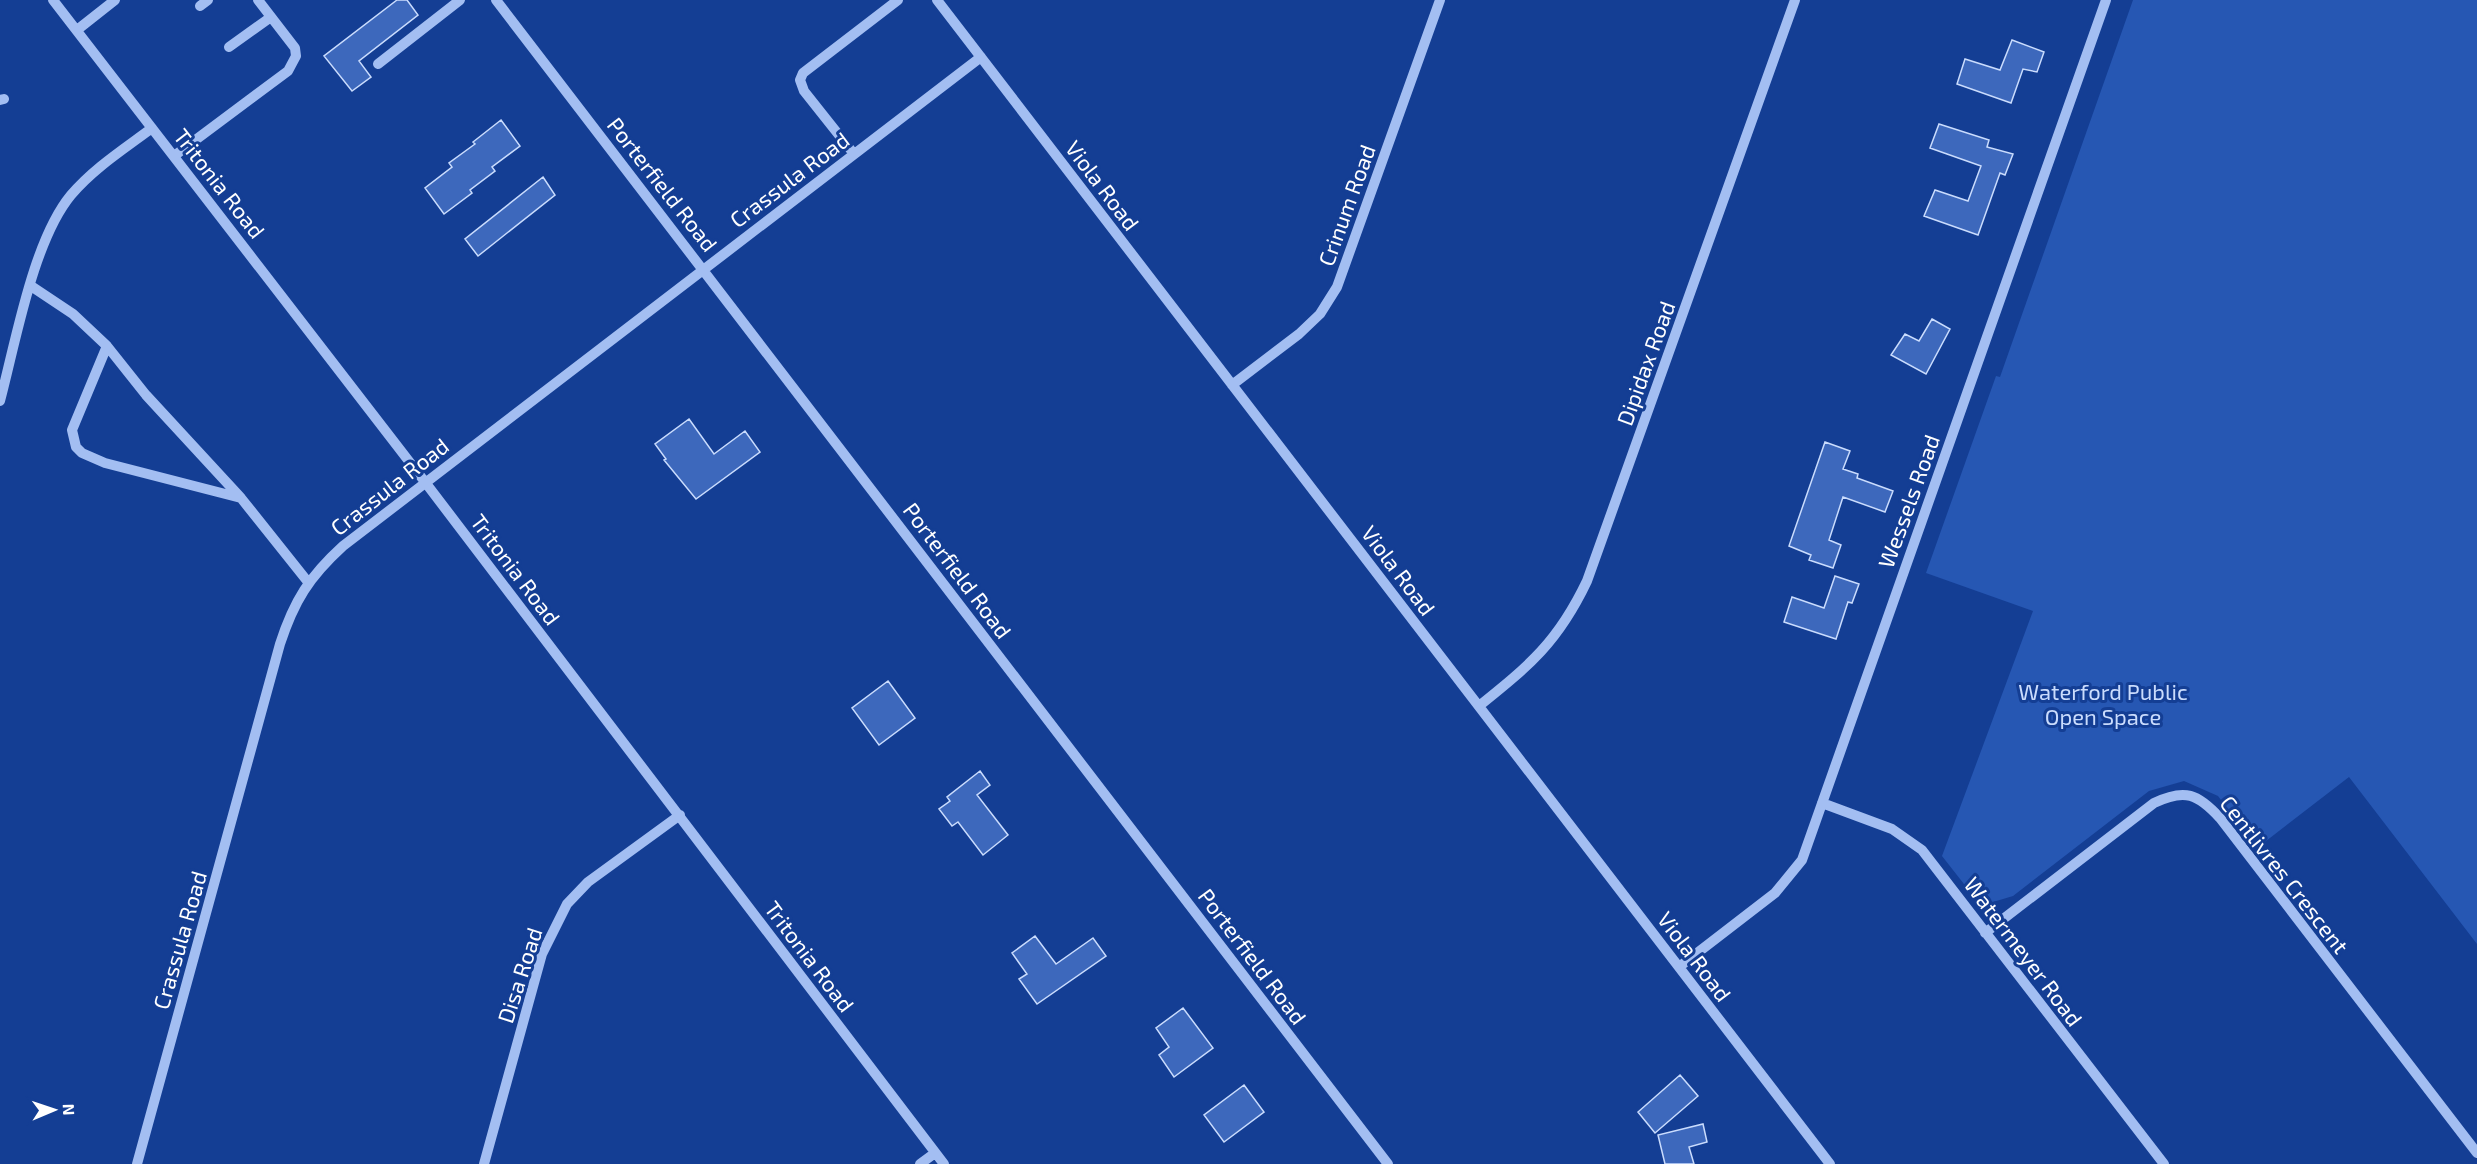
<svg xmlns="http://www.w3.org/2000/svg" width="2477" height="1164" font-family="'Exo 2',sans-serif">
<rect width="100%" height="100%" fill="#143e94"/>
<!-- green -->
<path fill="#2657b3" d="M2133 0H2477V944L2349 777 2257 848 2218 796 2184 781 2149 791 2013 896 1993 902 1971 893 1942 856 2033 611 1926 573 1996 376 2000 377Z"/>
<!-- building -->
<path fill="#3d68bc" stroke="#cadcfd" stroke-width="1.5" d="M397 0H407L418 15 359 61 371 77 352 91 324 56Z
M2012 40 2044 52 2037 72 2023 69 2011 103 1957 84 1965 59 2000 70Z
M501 120 520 146 492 167 495 171 470 190 472 193 444 214 425 188 452 167 449 163 475 144 473 142Z
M1939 124 1989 140 1987 147 2013 154 2005 175 2000 173 1978 235 1924 216 1935 190 1968 201 1981 166 1930 148Z
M543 177 555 195 478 256 465 239Z
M1932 319 1950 329 1926 374 1891 355 1905 334 1919 341Z
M689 419 714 454 745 431 760 452 696 499 664 460 666 459 655 444Z
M1825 442 1850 451 1843 469 1858 474 1857 478 1893 491 1885 512 1843 497 1829 540 1841 545 1833 568 1809 560 1811 555 1789 546Z
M1835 576 1859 584 1852 603 1848 602 1836 639 1784 622 1792 597 1824 608Z
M888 681 915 718 879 745 852 708Z
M980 771 990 785 977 795 1008 835 983 855 958 822 952 826 939 809 950 801 947 797Z
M1035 936 1056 964 1093 938 1106 956 1037 1004 1019 979 1027 974 1012 953Z
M1183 1008 1213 1048 1174 1077 1159 1055 1169 1047 1156 1028Z
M1680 1075 1698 1096 1655 1133 1638 1112Z
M1244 1085 1264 1112 1224 1142 1204 1115Z
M1703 1124 1707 1142 1689 1147 1694 1164H1665L1658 1135Z"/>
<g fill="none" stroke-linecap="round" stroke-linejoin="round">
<!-- minor -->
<path stroke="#a3bef2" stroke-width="10" d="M53 0 425 482 944 1164
M496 0 1388 1164
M937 0 1830 1164
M200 6 208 0
M77 30 115 0
M229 47 271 17
M378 64 460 0
M0 100 4 99
M854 154 804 91 800 80 803 73 898 0
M174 156 288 71 296 56 295 48 258 0
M31 286 73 314 107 346 146 395 241 498 308 582
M107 346 72 430 76 447 82 453 105 463 241 498
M1232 385 1299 334 1320 314 1337 287 1440 0
M0 401C16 341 33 241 71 195 94 168 124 149 152 128
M1479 706C1530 665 1558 642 1587 581L1795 0
M1822 803 1892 829 1922 850 2164 1164
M1985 933 2154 803C2185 788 2198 794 2220 818L2477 1153
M1679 967 1775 893 1802 860 2106 0
M137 1164 280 644C294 601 309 577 343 546L981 57
M484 1164 542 954 567 904 588 882 680 815
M920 1164 935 1153"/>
</g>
<g text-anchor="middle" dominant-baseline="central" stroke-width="6" stroke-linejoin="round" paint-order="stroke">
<!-- street labels -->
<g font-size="22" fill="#fff" stroke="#143e94">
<text transform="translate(789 179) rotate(-37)">Crassula Road</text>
<text transform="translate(220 183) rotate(52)">Tritonia Road</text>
<text transform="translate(663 184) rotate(52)">Porterfield Road</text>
<text transform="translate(1103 185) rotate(53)">Viola Road</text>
<text transform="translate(1346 205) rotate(-70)">Crinum Road</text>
<text transform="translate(1645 363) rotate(-70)">Dipidax Road</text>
<text transform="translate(389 486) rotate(-38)">Crassula Road</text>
<text transform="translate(1908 501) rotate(-70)">Wessels Road</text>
<text transform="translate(516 569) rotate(53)">Tritonia Road</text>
<text transform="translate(958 570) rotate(53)">Porterfield Road</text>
<text transform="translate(1399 570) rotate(53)">Viola Road</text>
<text transform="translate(2285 874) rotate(52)">Centlivres Crescent</text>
<text transform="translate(179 940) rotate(-74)">Crassula Road</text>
<text transform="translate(2024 951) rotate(53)">Watermeyer Road</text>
<text transform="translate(810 956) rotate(53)">Tritonia Road</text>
<text transform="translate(1253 956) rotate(53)">Porterfield Road</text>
<text transform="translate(1695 956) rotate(53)">Viola Road</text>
<text transform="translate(519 975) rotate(-72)">Disa Road</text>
</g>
<!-- park labels -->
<g font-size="22" fill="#cadcfd" stroke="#143e94">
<text x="2103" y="691">Waterford Public<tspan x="2103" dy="25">Open Space</tspan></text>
</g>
</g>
<!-- north arrow -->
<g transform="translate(54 1110) rotate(88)" stroke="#143e94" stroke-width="4.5" paint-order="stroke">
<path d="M0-4.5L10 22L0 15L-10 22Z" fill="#ffffff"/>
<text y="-9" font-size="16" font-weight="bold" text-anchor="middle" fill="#ffffff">N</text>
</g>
</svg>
